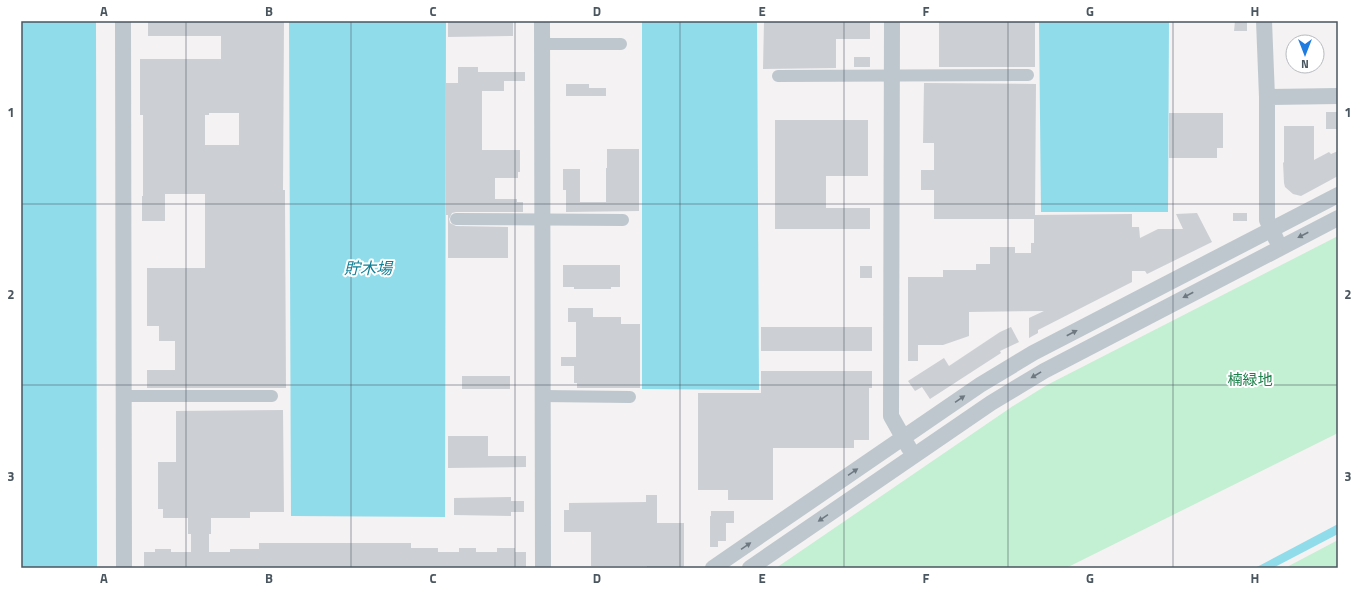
<svg xmlns="http://www.w3.org/2000/svg" width="1359" height="589" font-family="'Titillium Web','Noto Sans JP',sans-serif">
<rect width="100%" height="100%" fill="#f4f2f2"/>
<!-- green -->
<path fill="#c3efd2" d="M1338 236V433L1066 568H776L1013 406 1047 385Z
M1338 540V568H1285Z"/>
<!-- water -->
<path fill="#91dceb" d="M21 21H96L97 568H21Z
M289 21H446L445 517 291 516Z
M642 21H757L759 390 642 389Z
M1039 21H1169L1168 212H1041Z
M1338 524V534L1273 568H1255Z"/>
<!-- building -->
<path fill="#cccfd4" fill-rule="evenodd" d="M148 21H284L283 190H285V202L286 388H147V370H175V341H159V326H147V268H205V194H165V221H142V196H143V115H140V59H221V36H148ZM209 113H239V145H205V115H209Z
M448 21H510L513 22V36L448 37Z
M764 21H870V39H836V68L763 69Z
M939 21H1035V67H939Z
M1235 21H1247V31H1234Z
M854 57H870V67H854Z
M458 67H478V72H525V81H504V91H482V150H520V172H518V178H495V199H517V202H523V212H456L452 213 449 219 450 223 456 226 508 227V258H448V215H446V83H458Z
M924 83 1036 84 1035 215 1132 214V227H1139L1140 238 1158 229H1183L1176 214 1197 213 1212 242 1147 274 1145 271H1132V282L1038 330V333L1029 338V318L1044 311 969 312V336L943 345H918V361H908V277H943V270H976V264H990V247H1015V253H1031V243H1034V219H934V190H921V170H934V143H923Z
M566 84H589V88H606V96H566Z
M1326 112H1338V129H1326Z
M1169 113H1223V148H1217V158H1169Z
M775 120H868V176H826V208H870V229H775Z
M1284 126H1314V160L1329 152 1331 154 1338 151V176L1301 196 1293 194 1285 187 1284 183 1283 162 1284 163Z
M607 149H639V211L566 212V190H563V169H580V202H606V168H607Z
M1233 213H1247V221H1233Z
M563 265H620V287H611V289H574V287H563Z
M860 266H872V278H860Z
M568 308H593V317H621V324H640V388H577V383H574V366H561V357H576V322H568Z
M761 327H872V351H761Z
M1011 327 1019 342 1000 351 1001 353 930 399 922 387 915 391 908 381 944 358 949 366 1000 332Z
M761 371H872V388H869V440H854V448H773V500H728V490H698V393H761Z
M462 376H510V389H462Z
M283 410 284 512H250V518H211V534H209V552H230V549H259V543H411V548H438V552H459V548H476V552H497V548H515V552H526V568H144V552H155V549H171V552H191V534H188V518H163V509H158V462H176V411Z
M448 436H488V456H526V467L448 468Z
M646 495H657V523H684V566L681 568H647V566H591V532H564V510H569V503L646 502Z
M511 497V501H524V512H511V516L454 515V498Z
M711 511H734V523H726V541H718V547H710V516H711Z"/>
<g fill="none" stroke-linecap="round" stroke-linejoin="round">
<!-- minor -->
<path stroke="#bec7ce" stroke-width="12" d="M542 44H621
M778 76 1028 75
M456 219 623 220
M123 396H272
M543 396 630 397"/>
<!-- tertiary -->
<path stroke="#bec7ce" stroke-width="16" d="M123 21 124 568
M542 21 543 568
M892 21 891 416 909 448
M1264 21 1267 97V220L1276 239
M1267 97 1338 96
M713 568 980 385 1033 353 1338 195
M750 568 991 403 1044 371 1338 218"/>
</g>
<!-- one-way arrows -->
<defs><path id="oneway-solid" d="M-6-.8H1V-3.2L6.5 0L1 3.2V.8H-6Z"/></defs>
<g fill="#6d7880">
<use href="#oneway-solid" transform="translate(1303 235) rotate(153)"/>
<use href="#oneway-solid" transform="translate(1188 295) rotate(152)"/>
<use href="#oneway-solid" transform="translate(1072 333) rotate(-28)"/>
<use href="#oneway-solid" transform="translate(1036 375) rotate(149)"/>
<use href="#oneway-solid" transform="translate(960 399) rotate(-34)"/>
<use href="#oneway-solid" transform="translate(853 472) rotate(-34)"/>
<use href="#oneway-solid" transform="translate(823 518) rotate(146)"/>
<use href="#oneway-solid" transform="translate(746 546) rotate(-34)"/>
</g>
<!-- grid -->
<path fill="none" stroke="#4a565f" stroke-width="1" stroke-opacity="0.55" d="M186 21V568M351 21V568M515 21V568M680 21V568M844 21V568M1008 21V568M1173 21V568M21 204H1338M21 385H1338"/>
<g text-anchor="middle" dominant-baseline="central" stroke-width="4" stroke-linejoin="round" paint-order="stroke">
<!-- park labels -->
<g font-size="15" fill="#1a8149" stroke="#fff">
<text x="1250" y="379">楠緑地</text>
</g>
<!-- water labels -->
<g font-size="16" font-style="italic" fill="#107f95" stroke="#fff">
<text x="368" y="268">貯木場</text>
</g>
</g>
<!-- border -->
<rect width="1359" height="589" fill="none" stroke="#ffffff" stroke-width="44"/>
<!-- north arrow -->
<g transform="translate(1305 54) rotate(180)"><circle r="19" fill="#ffffff" stroke="#b7bbbf"/>
<path d="M0-3L7 15L0 10L-7 15Z" fill="#1e7ce1"/>
<text y="-6" font-size="11" font-weight="bold" text-anchor="middle" fill="#4a565f">N</text>
</g>
<rect x="22" y="22" width="1315" height="545" fill="none" stroke="#4a565f" stroke-width="1.5"/>
<g font-size="13" text-anchor="middle" font-weight="bold" fill="#4a565f">
<text x="104" y="16">A</text>
<text x="269" y="16">B</text>
<text x="433" y="16">C</text>
<text x="597" y="16">D</text>
<text x="762" y="16">E</text>
<text x="926" y="16">F</text>
<text x="1090" y="16">G</text>
<text x="1255" y="16">H</text>
<text x="11" y="117">1</text>
<text x="1348" y="117">1</text>
<text x="11" y="299">2</text>
<text x="1348" y="299">2</text>
<text x="11" y="481">3</text>
<text x="1348" y="481">3</text>
<text x="104" y="583">A</text>
<text x="269" y="583">B</text>
<text x="433" y="583">C</text>
<text x="597" y="583">D</text>
<text x="762" y="583">E</text>
<text x="926" y="583">F</text>
<text x="1090" y="583">G</text>
<text x="1255" y="583">H</text>
</g>
</svg>
